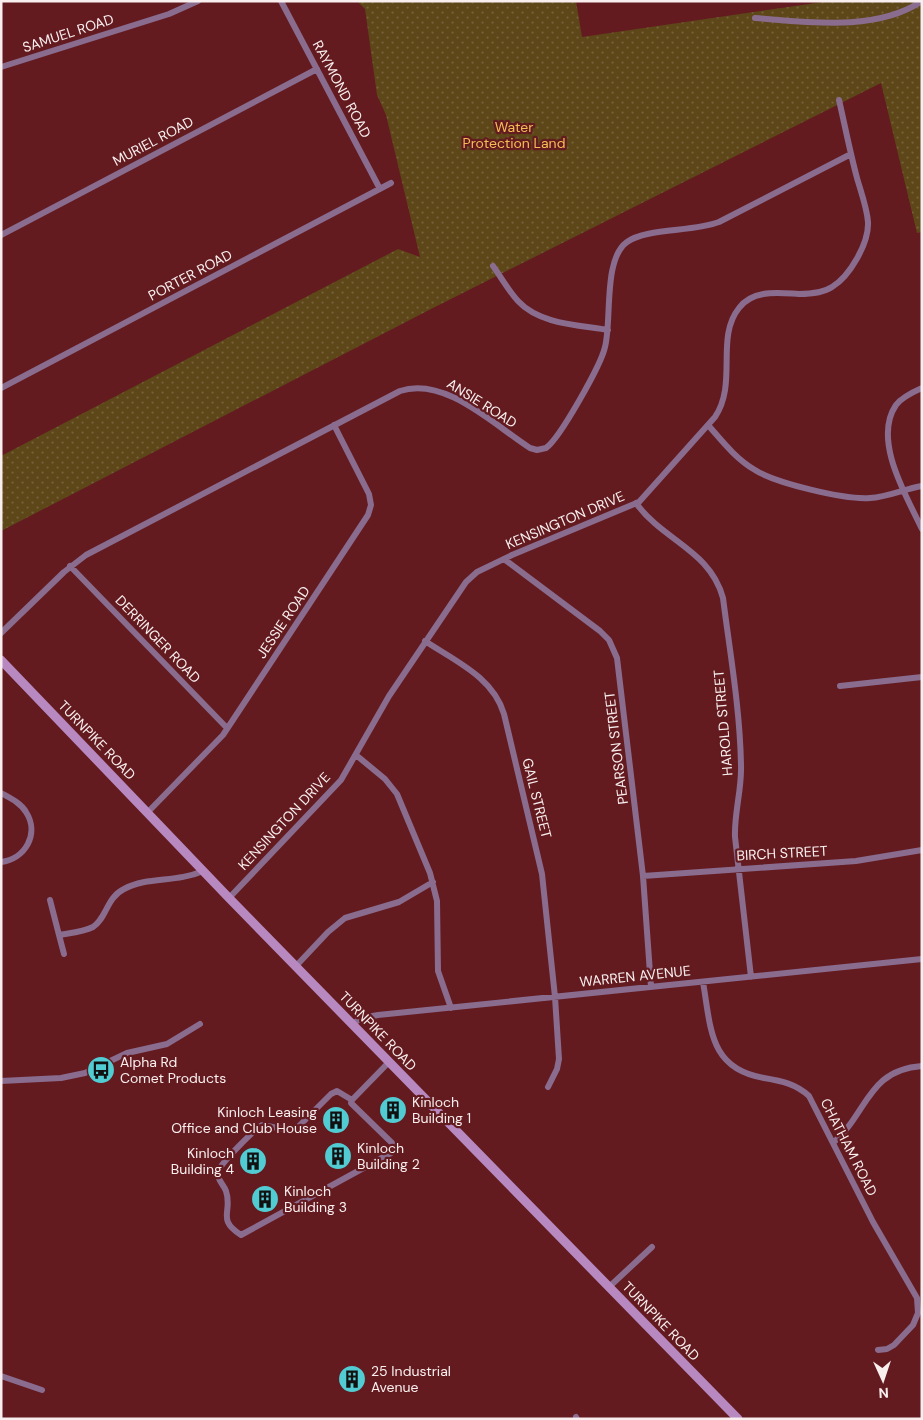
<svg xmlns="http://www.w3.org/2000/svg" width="923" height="1420" font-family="'DM Sans',sans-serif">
<defs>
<pattern id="park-dots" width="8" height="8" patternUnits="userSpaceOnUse" patternTransform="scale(1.25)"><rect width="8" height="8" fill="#5d4618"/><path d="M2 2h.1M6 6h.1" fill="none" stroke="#75613a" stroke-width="1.8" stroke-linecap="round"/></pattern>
</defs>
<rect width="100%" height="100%" fill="#631b20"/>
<!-- park -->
<path fill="url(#park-dots)" d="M357 1H576L582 37 830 1H922V232L917 233 881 83 431 309 1 531V456L398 249 420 257 386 115 377 95 365 9Z"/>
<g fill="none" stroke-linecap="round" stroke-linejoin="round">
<!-- minor -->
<path stroke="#8a6c8f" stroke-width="6" d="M281 1 380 189
M755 18C808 22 876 32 922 1
M1 67 169 14 198 1
M1 235 317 69
M493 266C501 277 508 290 518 301 539 324 578 325 608 330
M1 388 391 183
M922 388C913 392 902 397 896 405 872 440 907 497 922 529
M708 425C722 441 736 459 755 470 775 483 845 500 870 498 888 497 904 489 922 486
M636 503C663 541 710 550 723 598 730 653 740 709 741 765 742 789 734 813 735 837L751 977
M504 559 600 631 609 640 617 658 643 876 651 987
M70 566 227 728
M1 633 64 572 86 555 400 391C445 376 494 425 530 448L537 450 546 448C560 438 601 365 605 347 612 320 603 259 627 242 646 228 693 232 719 222L851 154
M425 641C455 661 493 677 504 714L542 874 555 997 559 1059 557 1069 548 1087
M840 686 922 677
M356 755 385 779 397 794 430 873 437 901 438 971 451 1008
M1 793C10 798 21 803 26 812 40 834 25 859 1 862
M148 812 223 735 368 515 371 505 369 494 334 425
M643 876 856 861 922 850
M229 898 341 780 389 696 466 582 477 572 512 555 639 502 715 417C738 383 715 338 739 308 753 289 779 293 799 294 810 294 823 293 832 287 850 276 869 243 868 222 867 208 861 192 857 178 850 152 845 126 839 100
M50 900 59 935C70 933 83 932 93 927 107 918 106 898 124 889 148 876 176 883 203 871
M59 935 64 954
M296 966 328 932 345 918 399 902 433 882
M703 982C711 1028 709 1069 764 1078 782 1081 796 1084 809 1096L873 1222 917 1298 918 1313 913 1325 894 1345 887 1349 878 1350
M352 1024 362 1018 378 1015 922 959
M1 1081 61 1078 85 1073 127 1053 167 1044 200 1024
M337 1091 352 1100 351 1103 392 1143 395 1148 391 1153 241 1235C216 1219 233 1212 226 1191 223 1183 216 1180 219 1170 222 1162 254 1130 262 1125L294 1131 331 1094Z
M352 1100 389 1062
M833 1143C868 1113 867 1070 922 1066
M609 1287 652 1247
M1 1376 42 1390
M576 1417 577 1419"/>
<!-- secondary -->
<path stroke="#b789c0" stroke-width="9" d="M1 660 229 898 738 1419"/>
</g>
<!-- icons -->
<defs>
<g id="bus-disc" transform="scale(1.4375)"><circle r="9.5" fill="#51ccd3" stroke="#631b20"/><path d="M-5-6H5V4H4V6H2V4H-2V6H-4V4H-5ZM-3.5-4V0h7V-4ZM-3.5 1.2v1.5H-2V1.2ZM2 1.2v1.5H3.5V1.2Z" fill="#111"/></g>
<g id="building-disc" transform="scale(1.4375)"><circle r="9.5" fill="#51ccd3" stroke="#631b20"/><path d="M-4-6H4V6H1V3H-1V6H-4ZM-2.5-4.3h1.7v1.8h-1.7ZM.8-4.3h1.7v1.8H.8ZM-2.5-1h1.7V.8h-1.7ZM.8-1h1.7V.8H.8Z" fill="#111"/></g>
</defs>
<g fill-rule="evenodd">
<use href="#bus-disc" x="101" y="1070"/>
<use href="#building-disc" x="393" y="1110"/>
<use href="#building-disc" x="336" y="1120"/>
<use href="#building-disc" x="338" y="1156"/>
<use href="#building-disc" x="253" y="1161"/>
<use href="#building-disc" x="265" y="1199"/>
<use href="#building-disc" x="352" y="1379"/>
</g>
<g text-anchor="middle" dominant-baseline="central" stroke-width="4.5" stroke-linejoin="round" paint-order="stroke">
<!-- street labels -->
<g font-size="14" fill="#f9efef" stroke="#631b20">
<text transform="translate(68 33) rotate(-18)">SAMUEL ROAD</text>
<text transform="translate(342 89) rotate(62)">RAYMOND ROAD</text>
<text transform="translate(153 141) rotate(-28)">MURIEL ROAD</text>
<text transform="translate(190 275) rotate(-28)">PORTER ROAD</text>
<text transform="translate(482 403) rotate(32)">ANSIE ROAD</text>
<text transform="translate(565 520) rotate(-23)">KENSINGTON DRIVE</text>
<text transform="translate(283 622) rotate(-56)">JESSIE ROAD</text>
<text transform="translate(158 639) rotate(46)">DERRINGER ROAD</text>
<text transform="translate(723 723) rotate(-95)">HAROLD STREET</text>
<text transform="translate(97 740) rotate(46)">TURNPIKE ROAD</text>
<text transform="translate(616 748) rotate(-97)">PEARSON STREET</text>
<text transform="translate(537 798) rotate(76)">GAIL STREET</text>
<text transform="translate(284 821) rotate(-47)">KENSINGTON DRIVE</text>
<text transform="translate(782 853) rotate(-3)">BIRCH STREET</text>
<text transform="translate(635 976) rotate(-6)">WARREN AVENUE</text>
<text transform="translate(378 1031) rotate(46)">TURNPIKE ROAD</text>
<text transform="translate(849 1147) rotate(63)">CHATHAM ROAD</text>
<text transform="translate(661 1321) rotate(46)">TURNPIKE ROAD</text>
</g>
<!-- park labels -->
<g font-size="14" fill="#f5be55" stroke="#631b20">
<text x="514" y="127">Water<tspan x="514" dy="16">Protection Land</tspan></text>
</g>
<!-- poi labels -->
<g font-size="14" fill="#f9efef" stroke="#631b20" text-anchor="start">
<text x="120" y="1062">Alpha Rd<tspan x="120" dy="16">Comet Products</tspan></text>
<text x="412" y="1102">Kinloch<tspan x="412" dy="16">Building 1</tspan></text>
<text x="317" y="1112" text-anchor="end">Kinloch Leasing<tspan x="317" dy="16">Office and Club House</tspan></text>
<text x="357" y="1148">Kinloch<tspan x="357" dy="16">Building 2</tspan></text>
<text x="234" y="1153" text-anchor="end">Kinloch<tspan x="234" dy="16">Building 4</tspan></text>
<text x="284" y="1191">Kinloch<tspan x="284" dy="16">Building 3</tspan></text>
<text x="371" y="1371">25 Industrial<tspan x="371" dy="16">Avenue</tspan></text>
</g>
</g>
<!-- border -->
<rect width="923" height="1420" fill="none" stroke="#f9efef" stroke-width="5"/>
<!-- north arrow -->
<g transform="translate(883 1380) rotate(177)" stroke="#631b20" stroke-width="4" paint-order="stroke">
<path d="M0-4L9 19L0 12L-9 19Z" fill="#f9efef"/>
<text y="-8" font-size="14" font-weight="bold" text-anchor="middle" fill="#f9efef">N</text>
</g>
</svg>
